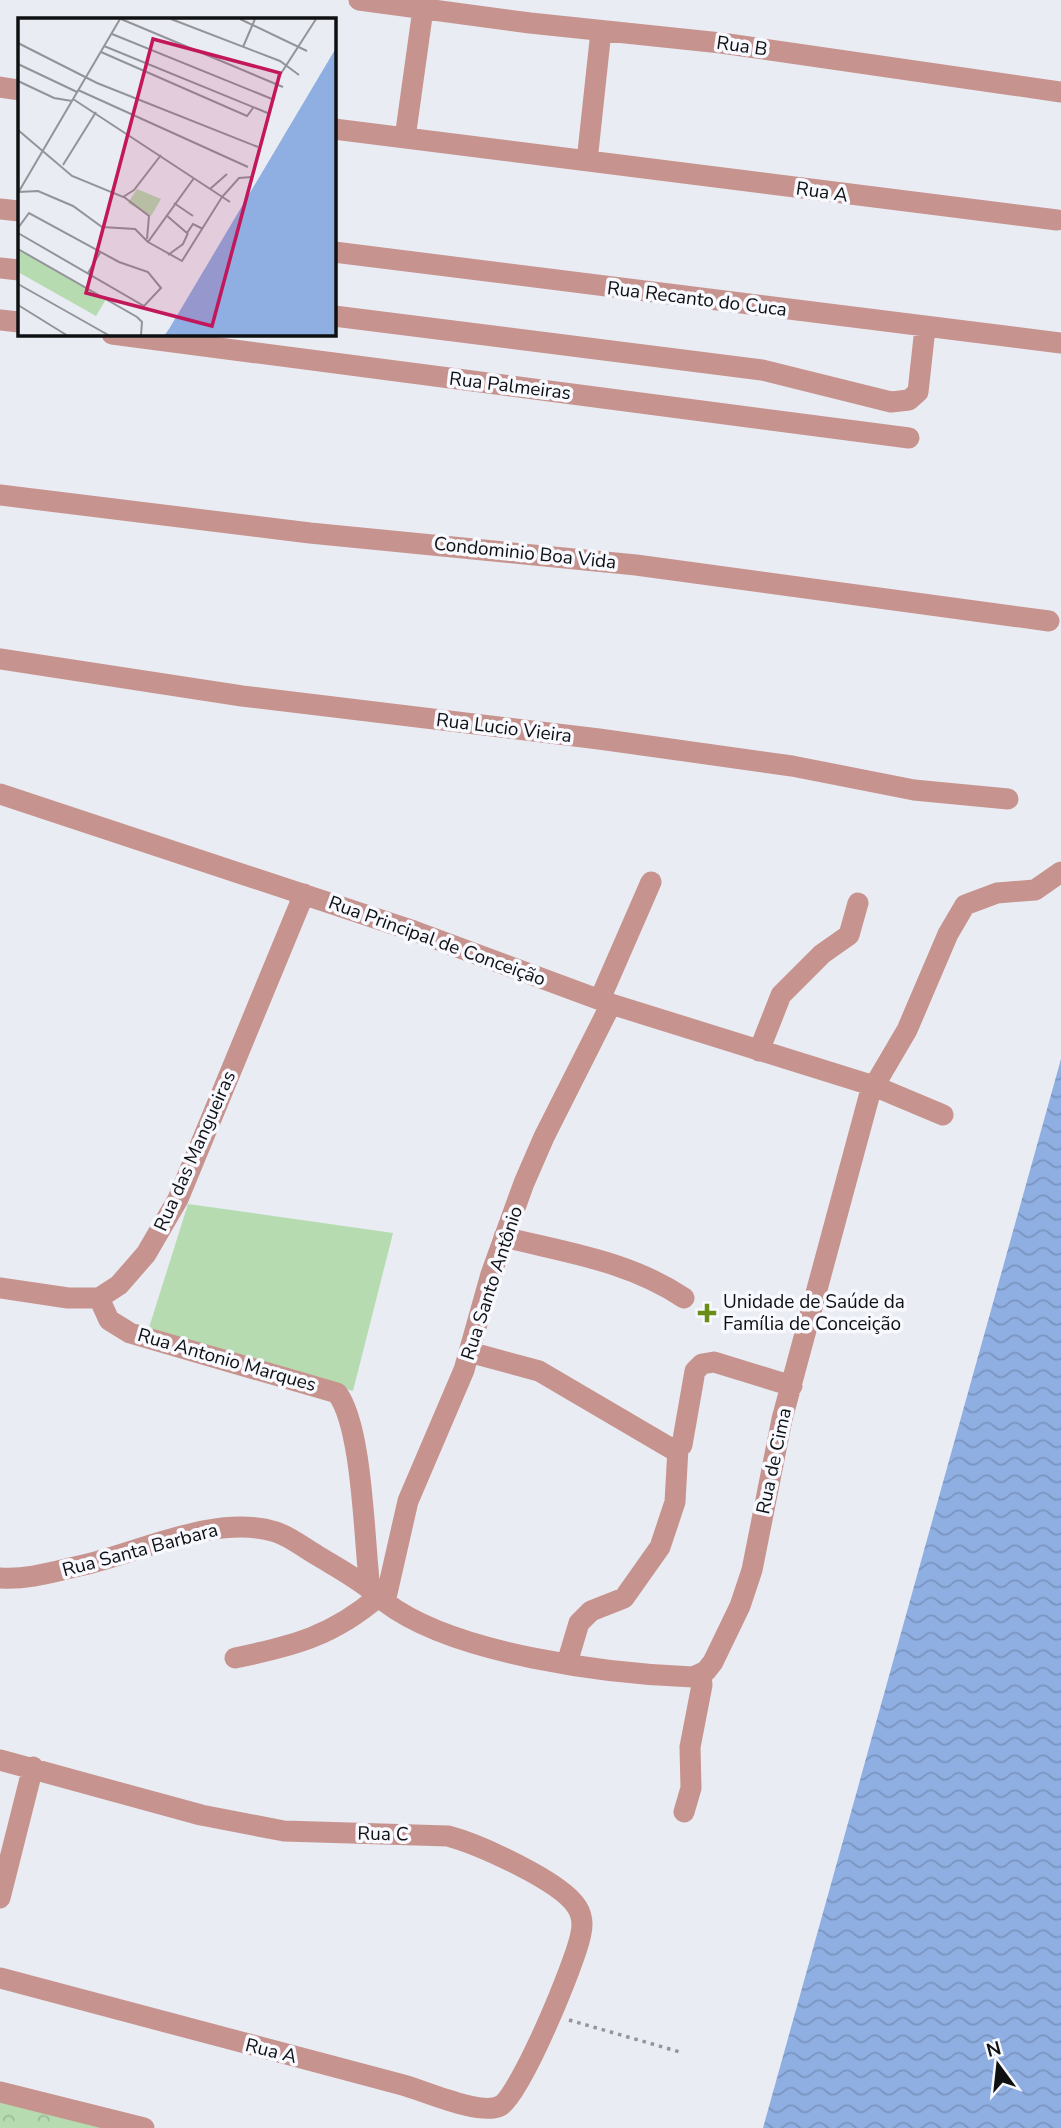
<svg xmlns="http://www.w3.org/2000/svg" width="1061" height="2128" font-family="'Nunito Sans',sans-serif">
<defs>
<pattern id="forest-crowns" width="20" height="18" patternUnits="userSpaceOnUse" patternTransform="scale(1.75)"><rect width="20" height="18" fill="#b6dbb0"/><path d="M2 6a3 3 0 1 1 6 0M12 15a3 3 0 1 1 6 0" fill="none" stroke="#9bbb96"/></pattern>
<pattern id="water-waves" width="16" height="10" patternUnits="userSpaceOnUse" patternTransform="scale(1.75)"><rect width="16" height="10" fill="#8faee1"/><path d="M0 5q4-4 8 0t8 0" fill="none" stroke="#7a95c0"/></pattern>
</defs>
<rect width="100%" height="100%" fill="#e9ecf3"/>
<!-- forest -->
<path fill="url(#forest-crowns)" d="M0 2094 132 2128H0Z"/>
<!-- garden -->
<path fill="#b6dbb0" d="M188 1204 393 1233 353 1391 147 1334Z"/>
<!-- water -->
<path fill="url(#water-waves)" d="M1061 1059V2128H763Z"/>
<g fill="none" stroke-linecap="round" stroke-linejoin="round">
<!-- path -->
<path stroke="#93959a" stroke-width="3.5" stroke-dasharray="3.5 5" stroke-linecap="butt" d="M569 2020 680 2052"/>
<!-- minor -->
<path stroke="#c7938e" stroke-width="21" d="M359 0 530 23 721 43 1061 92
M0 87 19 90
M334 129 1057 220
M405 138 423 9
M587 161 601 31
M0 209 19 211
M334 252 1061 343
M0 268 19 270
M334 316 762 370 891 402 909 400 918 392 925 328
M0 320 19 322
M112 334 909 438
M0 495 310 533 636 565 1049 621
M0 659 242 696 599 739 792 766 914 790 1008 799
M0 794 414 931 611 1004 874 1086 943 1115
M600 999 651 882
M611 1004 544 1137 524 1183 491 1274 464 1370 408 1501 385 1602C453 1654 607 1674 693 1677L706 1671 713 1662 740 1606 752 1570 782 1419 870 1093 907 1030 948 934 965 905 997 893 1035 890 1061 872
M759 1051 781 995 822 954 849 935 858 903
M504 1237C567 1253 629 1261 684 1298
M0 1288 68 1298H99L119 1285 146 1254 178 1199 304 894
M99 1298 109 1320 130 1333 337 1393C363 1427 364 1543 370 1589
M469 1352 539 1371 672 1449 682 1445 695 1371 702 1364 714 1362 792 1386
M0 1578C27 1580 53 1572 79 1566 139 1553 216 1513 276 1532 291 1537 304 1548 318 1556 338 1568 357 1578 376 1594
M235 1658C293 1646 333 1636 379 1596
M567 1663 579 1623 591 1611 624 1598 660 1547 675 1502 678 1448
M0 1760 201 1815 284 1831 448 1836C478 1844 561 1881 577 1907 582 1915 583 1924 581 1933 577 1959 520 2096 500 2106 480 2116 425 2091 403 2085L0 1978
M684 1812 691 1788 690 1747 702 1685 701 1675
M0 1898 33 1767
M0 2092 144 2128"/>
</g>
<!-- markers -->
<path fill="#698d15" stroke="#f7f9ff" stroke-width="2.5" d="M703.5 1302.5h7v7h7v7h-7v7h-7v-7h-7v-7h7z"/>
<g text-anchor="middle" dominant-baseline="central" stroke-width="7" stroke-linejoin="round" paint-order="stroke">
<!-- street labels -->
<g font-size="19" fill="#0f1012" stroke="#f7f9ff">
<text transform="translate(742 46) rotate(8)">Rua B</text>
<text transform="translate(822 192) rotate(8)">Rua A</text>
<text transform="translate(697 299) rotate(7)">Rua Recanto do Cuca</text>
<text transform="translate(510 386) rotate(7)">Rua Palmeiras</text>
<text transform="translate(525 553) rotate(6)">Condominio Boa Vida</text>
<text transform="translate(504 728) rotate(7)">Rua Lucio Vieira</text>
<text transform="translate(437 941) rotate(20)">Rua Principal de Conceição</text>
<text transform="translate(195 1151) rotate(-66)">Rua das Mangueiras</text>
<text transform="translate(492 1283) rotate(-72)">Rua Santo Antônio</text>
<text transform="translate(227 1360) rotate(16)">Rua Antonio Marques</text>
<text transform="translate(774 1461) rotate(-78)">Rua de Cima</text>
<text transform="translate(140 1550) rotate(-15)">Rua Santa Barbara</text>
<text transform="translate(383 1834) rotate(1)">Rua C</text>
<text transform="translate(271 2051) rotate(14)">Rua A</text>
</g>
<!-- poi labels -->
<g font-size="19" fill="#0f1012" stroke="#f7f9ff" text-anchor="start">
<text x="723" y="1302">Unidade de Saúde da<tspan x="723" dy="22">Família de Conceição</tspan></text>
</g>
</g>
<!-- overview -->
<g transform="translate(18 18)">
<rect width="318" height="318" fill="#e9ecf3"/>
<path d="M0 232 88 281 78 298 0 254Z" fill="#b6dbb0"/>
<path d="M119 171 143 181 133 198 110 185Z" fill="#b6dbb0"/>
<path d="M318 30V318H146L151 311Z" fill="#8faee1"/>
<path fill="none" stroke="#929499" stroke-width="2" d="M103 1 265 69M153 1 262 43 281 57M222 1 289 33M94 16 254 81M0 25 79 65 240 129M86 28 252 96M225 29 237 1M83 34 229 98 235 90M0 46 59 74M262 57 298 1M0 63 36 80 54 83M60 72 230 149M55 81 212 184M0 112 54 158 105 179 116 172 143 137M45 147 78 94M176 160 130 224 164 243 204 179 221 160 234 159M192 171 209 156M0 174 20 173 55 188 84 209 117 211 130 224M0 175 102 1M106 179 131 198 129 221M156 185 175 198M148 197 169 215 175 206 185 211M0 210 11 195 101 244 130 254 143 270 126 288 0 215M0 231 119 299 124 304 123 317M150 237 165 226 170 215M70 255 83 233M0 266 92 318M0 287 50 318"/>
<path fill="#c2185b" fill-opacity="0.15" stroke="#c2185b" stroke-width="3.5" d="M135 21 262 55 194 308 68 275Z"/>
<rect width="318" height="318" fill="none" stroke="#0f1012" stroke-width="3.5"/>
</g>
<!-- north arrow -->
<g transform="translate(998 2065) rotate(345)" stroke="#f7f9ff" stroke-width="5" paint-order="stroke">
<path d="M0-5L12 26L0 18L-12 26Z" fill="#0f1012"/>
<text y="-10" font-size="19" font-weight="bold" text-anchor="middle" fill="#0f1012">N</text>
</g>
</svg>
